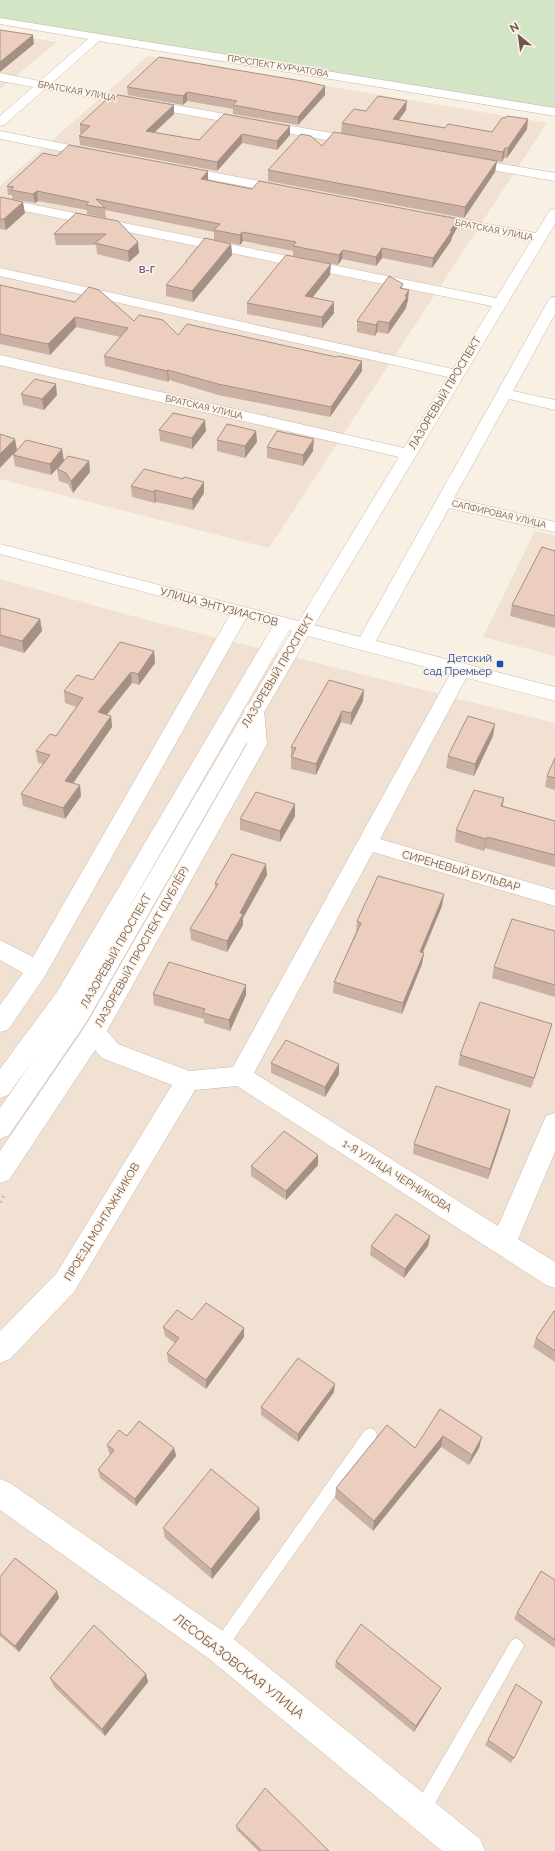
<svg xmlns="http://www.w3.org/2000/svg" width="555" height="1851" font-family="Raleway,sans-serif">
<rect width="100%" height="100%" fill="#f9f0e4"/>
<!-- residential -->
<path fill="#f0e1d3" d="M0 33 57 42 0 89Z
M148 56 547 123 269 548 0 479V186Z
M535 531 555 536V656L483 637Z
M0 579 147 620 555 723V1851H0Z"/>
<!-- green -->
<path fill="#d3e5c4" d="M0 0H555V108L0 19Z"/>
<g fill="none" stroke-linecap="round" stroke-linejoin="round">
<!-- lane casing -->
<g stroke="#c9b7ab" stroke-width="1">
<path id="lane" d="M370 1428 375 1430 377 1435 375 1440 225 1651 220 1654 215 1651 212 1646 215 1641 365 1430Z
M516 1638 521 1641 524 1646 521 1651 428 1816 422 1818 416 1816 414 1810 416 1804 511 1641Z"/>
</g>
<!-- street casing -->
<g stroke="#c9b7ab" stroke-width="1">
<path id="street" d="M0 18 555 108V116L99 41 52 83 359 138 363 139 365 142 363 145 359 146 45 89 4 125 0 126V116L33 87 0 81V73L40 81 88 39 0 24Z
M0 131 100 151 101 154 100 157 95 158 0 139Z
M468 158 555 173V181L463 165 462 162 463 159Z
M180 166 285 186 290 187 292 190 290 193 285 194 175 173 174 170 175 167Z
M0 198 496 298 531 241 429 221 424 220 422 217 424 214 429 213 536 233 550 210 555 209V224L312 629 310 633 303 635 296 633 294 629 399 457 0 365V355L404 448 448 377 0 276V268L453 369 492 306 0 206Z
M555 297V314L513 391 555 400V410L509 399 454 498 555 522V532L449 508 372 648 365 650 358 648 356 644 548 301 550 298Z
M240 607 246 609 249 613 45 976 8 1030 0 1032V1005L23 973 0 960V940L33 957 231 613 234 609Z
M462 663 469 665 471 669 380 839 555 890V906L373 852 254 1073 498 1226 546 1116 555 1113V1152L518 1239 555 1262V1288L546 1285 237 1086 195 1090 74 1292 10 1359 0 1363V1331L56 1274 172 1085 102 1058 95 1050 9 1180 0 1183V1151L86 1025 247 744 244 710 247 705 254 703 261 705 264 710 267 744 107 1031 118 1044 189 1071 233 1067 453 669 455 665Z
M0 1479 10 1483 230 1636 480 1839 485 1851H442L208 1658 0 1510Z"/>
</g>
<!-- secondary casing -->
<g stroke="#ceb9ac" stroke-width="1">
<path id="secondary" d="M0 544 555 687V701L308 636 87 1021 9 1135 0 1139V1108L36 1056 8 1095 0 1098V1069L57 992 273 626 0 554ZM289 630 292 631 118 927Z"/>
</g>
<!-- path -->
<path stroke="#d0b1a2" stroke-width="3.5" stroke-dasharray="1.5 4" stroke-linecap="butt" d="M0 1202 5 1194"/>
<!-- lane -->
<use href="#lane" fill="#fff" fill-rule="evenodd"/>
<!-- street -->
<use href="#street" fill="#fff" fill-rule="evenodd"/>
<!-- secondary -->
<use href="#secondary" fill="#fff" fill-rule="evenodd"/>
</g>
<!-- wall -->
<path fill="#cbb1a3" d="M325 86V95L298 125 233 114V109L187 101 183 105 128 95 127 87Z
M111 101 174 105V114L154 133 199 140 224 114 290 135 277 150 242 143 217 171 80 145 79 136 81 134 80 133V124Z
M406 110 399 120 445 128 492 132 527 129 507 158H504L502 162 341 133 342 123 366 111Z
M322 146 497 161 495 172 464 218 268 181V170Z
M57 156 208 181 252 189 458 219 457 228 452 237 451 241 432 268 382 258 376 266 342 259 338 265 293 256V251L243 241 240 245 214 240V232L105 210 106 218 87 214V210L38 201 35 203 12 199V195H8L7 186Z
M0 198 25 213 6 230 0 229Z
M76 213 139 253 129 262 97 254 96 245H56L54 234Z
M231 244 232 255 193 302 166 296V285L186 263V261Z
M330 275 313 297 334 313 322 328 247 314V303Z
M403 284 402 288 408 301 407 303 406 308 388 334 377 332 375 336 357 332V321Z
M0 285 134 321 178 335 362 361V371L330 417 218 395 169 380 168 382 105 366 104 356 120 337 76 327 50 355 0 344Z
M21 394 57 395 44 410 23 405Z
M159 430 206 431 192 449 160 441Z
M256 431 257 442 245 458 217 451V440Z
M267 447 313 451 303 466 267 458Z
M13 455 64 461 51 475 15 466Z
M89 461 90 472 73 493 68 484 59 481 57 469Z
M183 479 204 482V493L193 510 156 502 155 503 132 497 131 486Z
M555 551V628L510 616 512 605Z
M0 608 40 619 42 631 24 653 0 646Z
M154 651 155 663 139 685 132 683 107 715 111 716 112 727 73 783 81 796 65 819 23 806 21 794 43 764 38 763 36 751 56 736 76 707 65 703 64 691 93 680Z
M329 680 363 701 351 725 341 722 316 775 291 769V747Z
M493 736 474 776 446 768 448 756Z
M555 758V790L545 787 547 776Z
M503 806 555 821V867L485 848 484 851 455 842 456 830Z
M295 816 280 842 240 830V819Z
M267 875 243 918V925L227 952 191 940 190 929 215 888V883Z
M442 906 423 953H424L422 964 402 1014 333 993 334 982 356 932 357 921Z
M555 931V997L492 978 494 967Z
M246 985V995L230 1031 204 1023V1019L154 1005 153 994Z
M549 1034 531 1088 458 1065 460 1055Z
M271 1063 339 1064V1074L325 1097 271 1073Z
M510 1110 508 1120 488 1179 413 1154 414 1144Z
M318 1155V1165L286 1200 251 1176V1166Z
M430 1236 428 1246 404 1278 370 1255 371 1246Z
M555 1311V1362L533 1347 536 1338Z
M192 1320 244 1337 206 1389 168 1362 167 1353 175 1343 165 1336 163 1327Z
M334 1392 298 1442 261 1415V1407Z
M440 1409 482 1437 479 1448 469 1465 441 1447 373 1531 335 1498 336 1488 415 1448Z
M127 1436 174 1448 176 1456 136 1506 100 1478 98 1470 111 1454 109 1453 107 1445Z
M260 1519 212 1579 165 1538 163 1528Z
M0 1577 57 1591 59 1598 19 1652 0 1636Z
M555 1580V1648L514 1619 517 1613Z
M336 1661 441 1688 438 1693 414 1732 335 1667Z
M146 1674 148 1682 105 1736 54 1687 50 1678Z
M516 1684 514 1758 511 1763 485 1745Z
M236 1826 329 1851H258L237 1830Z"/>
<!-- shaded-wall -->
<path fill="#a59085" d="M33 35 34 44 0 72V62Z
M325 86V95L298 125V117Z
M187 92V101L183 105V96Z
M407 101 406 110 392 129 393 119Z
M174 105V114L146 140V131Z
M528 119 527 129 507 158 508 148Z
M290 126V135L277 150V141Z
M242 134V143L217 171V162Z
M505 148 504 158 502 162 503 152Z
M497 161 495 172 464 218 465 207Z
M208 171V181L201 189V179Z
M37 191 38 201 35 203 33 194Z
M23 202 25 213 6 230 4 219Z
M458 219 457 228 452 237 451 241 432 268 433 258Z
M242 232 243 241 240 245V235Z
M138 242 139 253 129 262 128 251Z
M231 244 232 255 193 302 192 291Z
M382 248V258L376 266V257Z
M343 250 342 259 338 265 339 255Z
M331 264 330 275 305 307V296Z
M409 290 408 301 407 303 406 308 388 334 389 323Z
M334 302V313L322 328V317Z
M75 317 76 327 50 355 48 344Z
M378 321 377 332 375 336 376 325Z
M362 361V371L330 417 331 407Z
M168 370 169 380 168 382 167 371Z
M56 384 57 395 44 410 42 399Z
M205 420 206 431 192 449V438Z
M256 431 257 442 245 458V446Z
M15 439 17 450 0 468V454Z
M314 439 313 451 303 466V455Z
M62 449 64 461 51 475 50 464Z
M89 461 90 472 73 493 71 481Z
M204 482V493L193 510 192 499Z
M155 490 156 502 155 503 154 492Z
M40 619 42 631 24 653 22 641Z
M154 651 155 663 139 685 138 674Z
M131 672 132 683 99 724 98 712Z
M364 690 363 701 351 725V713Z
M342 711 341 722 316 775V764Z
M111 716 112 727 67 792 65 781Z
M495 724 493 736 474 776 475 764Z
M80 785 81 796 65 819 63 808Z
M504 798 502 810 501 806Z
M295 804V816L280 842V831Z
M487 837 485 848 484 851 486 839Z
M266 864 267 875 243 918V925L227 952V941L240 913Z
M444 894 442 906 418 963 420 952Z
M424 953 422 964 402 1014 403 1003Z
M246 985V995L230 1031 229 1020Z
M552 1024 549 1034 531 1088 534 1078Z
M339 1064V1074L325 1097V1087Z
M510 1110 508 1120 488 1179 490 1169Z
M318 1155V1165L286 1200V1191Z
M430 1236 428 1246 404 1278 405 1269Z
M244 1328V1337L206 1389V1380Z
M335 1384 334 1392 298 1442V1434Z
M443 1436 441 1447 373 1531 374 1521Z
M482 1437 479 1448 469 1465 472 1455Z
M174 1448 176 1456 136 1506 135 1499Z
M259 1508 260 1519 212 1579 211 1569Z
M57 1591 59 1598 19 1652 15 1646Z
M146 1674 148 1682 105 1736 102 1729Z
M441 1688 438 1693 414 1732 416 1726Z"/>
<!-- building -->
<path fill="#eccebe" stroke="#a59085" d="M0 30 33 35 0 62Z
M159 57 308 82 325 86 298 117 233 105 237 101 187 92 183 96 127 87Z
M118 95 174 105 146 131 199 140 224 114 290 126 277 141 242 134 217 162 79 136 90 126 80 124 106 100 111 101Z
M378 96 407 101 393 119 445 128 448 124 492 132 502 118H505L507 116 528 119 508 148H505L503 152 342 123 354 109 366 111Z
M334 132 497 161 465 207 268 170 301 134 311 136 322 146Z
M69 145 208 171 201 179 252 189 259 181 458 219 450 231H452L433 258 382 248 376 257 343 250 339 255 293 246 296 242 242 232 240 235 214 230 220 224 96 199 105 208 86 205 89 202 37 191 33 194 11 190 14 187 7 186 43 153 57 156Z
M1 197 23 202 4 219H0V198Z
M76 213 118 221 138 242 128 251 95 243 106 234H54Z
M205 238 231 244 192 291 166 285 187 261H186Z
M286 255 331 264 305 296 334 302 322 317 247 303Z
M389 276 403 284 400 288 409 290 405 296 407 297 389 323 378 321 376 325 357 321Z
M0 285 75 302 89 287 99 290 134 321 139 315 163 320 178 335 187 324 336 357 338 356 362 361 331 407 218 384 168 370 167 371 104 356 128 328 75 317 48 344 0 334Z
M35 379 56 384 42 399 21 394Z
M173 413 205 420 192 438 159 430Z
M227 424 256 431 245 446 217 440Z
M277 431 314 439 303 455 267 447Z
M0 434 15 439 0 454Z
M26 440 62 449 50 464 13 455Z
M68 456 89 461 71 481 66 473 57 469Z
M144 469 183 479 184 477 204 482 192 499 155 490 154 492 131 486Z
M542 547 555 551V616L512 605Z
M0 608 40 619 22 641 0 635Z
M120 642 154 651 138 674 131 672 98 712 111 716 65 781 80 785 63 808 21 794 50 755 36 751 50 734 56 736 83 698 64 691 77 675 93 680Z
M329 680 364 690 351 713 342 711 316 764 291 757 296 748 291 747Z
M468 716 495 724 475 764 448 756Z
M555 758V778L547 776Z
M474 790 504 798 501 806 555 821V855L487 837 486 839 456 830Z
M256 792 295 804 280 831 240 819Z
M232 854 266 864 240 913 243 914 227 941 190 929 218 884 215 883Z
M378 876 444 894 420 952 424 953 403 1003 334 982 361 923 357 921Z
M512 919 555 931V985L494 967Z
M169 962 246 985 229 1020 203 1013 205 1009 153 994Z
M480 1002 552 1024 534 1078 460 1055Z
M286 1040 339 1064 325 1087 271 1063Z
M436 1086 510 1110 490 1169 414 1144Z
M284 1131 318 1155 286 1191 251 1166Z
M396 1214 430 1236 405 1269 371 1246Z
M206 1303 244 1328 206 1380 167 1353 179 1338 163 1327 177 1310 192 1320Z
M554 1311H555V1351L536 1338Z
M298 1358 335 1384 298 1434 261 1407Z
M440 1409 482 1437 472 1455 443 1436 374 1521 336 1488 387 1425 415 1448Z
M139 1421 174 1448 135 1499 98 1470 114 1450 107 1445 119 1430 127 1436Z
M211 1469 259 1508 211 1569 163 1528Z
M15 1558 57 1591 15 1646 0 1633V1577Z
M541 1571 555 1580V1640L517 1613Z
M361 1624 441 1688 416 1726 336 1661Z
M94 1625 146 1674 102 1729 50 1678Z
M516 1684 542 1702 514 1758 488 1740Z
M265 1788 329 1851H262L236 1826Z"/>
<!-- markers -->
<rect fill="#1a4fb4" stroke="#fdf4e9" stroke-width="1.5" x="496" y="660" width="8" height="8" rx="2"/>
<g text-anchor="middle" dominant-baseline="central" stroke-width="3" stroke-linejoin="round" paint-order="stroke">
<!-- far-street labels -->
<g font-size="9" fill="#6f574c" stroke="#fdf4e9">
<text transform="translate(278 66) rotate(9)">ПРОСПЕКТ КУРЧАТОВА</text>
<text transform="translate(77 91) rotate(10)">БРАТСКАЯ УЛИЦА</text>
<text transform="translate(494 230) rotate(11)">БРАТСКАЯ УЛИЦА</text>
<text transform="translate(204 407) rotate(13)">БРАТСКАЯ УЛИЦА</text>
<text transform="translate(499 514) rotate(13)">САПФИРОВАЯ УЛИЦА</text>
</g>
<!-- far-neighbourhood labels -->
<g font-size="10" font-weight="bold" fill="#7b658b" stroke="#fdf4e9">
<text x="147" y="269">В-Г</text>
</g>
<!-- street labels -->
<g font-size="11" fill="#6f574c" stroke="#fdf4e9">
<text transform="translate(445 393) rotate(-59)">ЛАЗОРЕВЫЙ ПРОСПЕКТ</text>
<text transform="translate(219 607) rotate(15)">УЛИЦА ЭНТУЗИАСТОВ</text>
<text transform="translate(278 671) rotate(-59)">ЛАЗОРЕВЫЙ ПРОСПЕКТ</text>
<text transform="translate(461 871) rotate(16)">СИРЕНЕВЫЙ БУЛЬВАР</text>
<text transform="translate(142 947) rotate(-61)">ЛАЗОРЕВЫЙ ПРОСПЕКТ (ДУБЛЁР)</text>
<text transform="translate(116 951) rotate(-60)">ЛАЗОРЕВЫЙ ПРОСПЕКТ</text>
<text transform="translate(397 1176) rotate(32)">1-Я УЛИЦА ЧЕРНИКОВА</text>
<text transform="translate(102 1222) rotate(-59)">ПРОЕЗД МОНТАЖНИКОВ</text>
</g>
<!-- transit labels -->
<g font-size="11" fill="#164399" stroke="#fdf4e9" text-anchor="end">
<text x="492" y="658">Детский<tspan x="492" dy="13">сад Премьер</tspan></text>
</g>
<!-- near-street labels -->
<g font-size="13" fill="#6f574c" stroke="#fdf4e9">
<text transform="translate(239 1666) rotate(38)">ЛЕСОБАЗОВСКАЯ УЛИЦА</text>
</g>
</g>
<!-- north arrow -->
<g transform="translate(519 36) rotate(331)" stroke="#fdf4e9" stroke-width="3" paint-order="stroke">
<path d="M0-3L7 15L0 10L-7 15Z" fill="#6f574c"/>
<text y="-6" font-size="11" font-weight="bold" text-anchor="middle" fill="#6f574c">N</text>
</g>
</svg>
